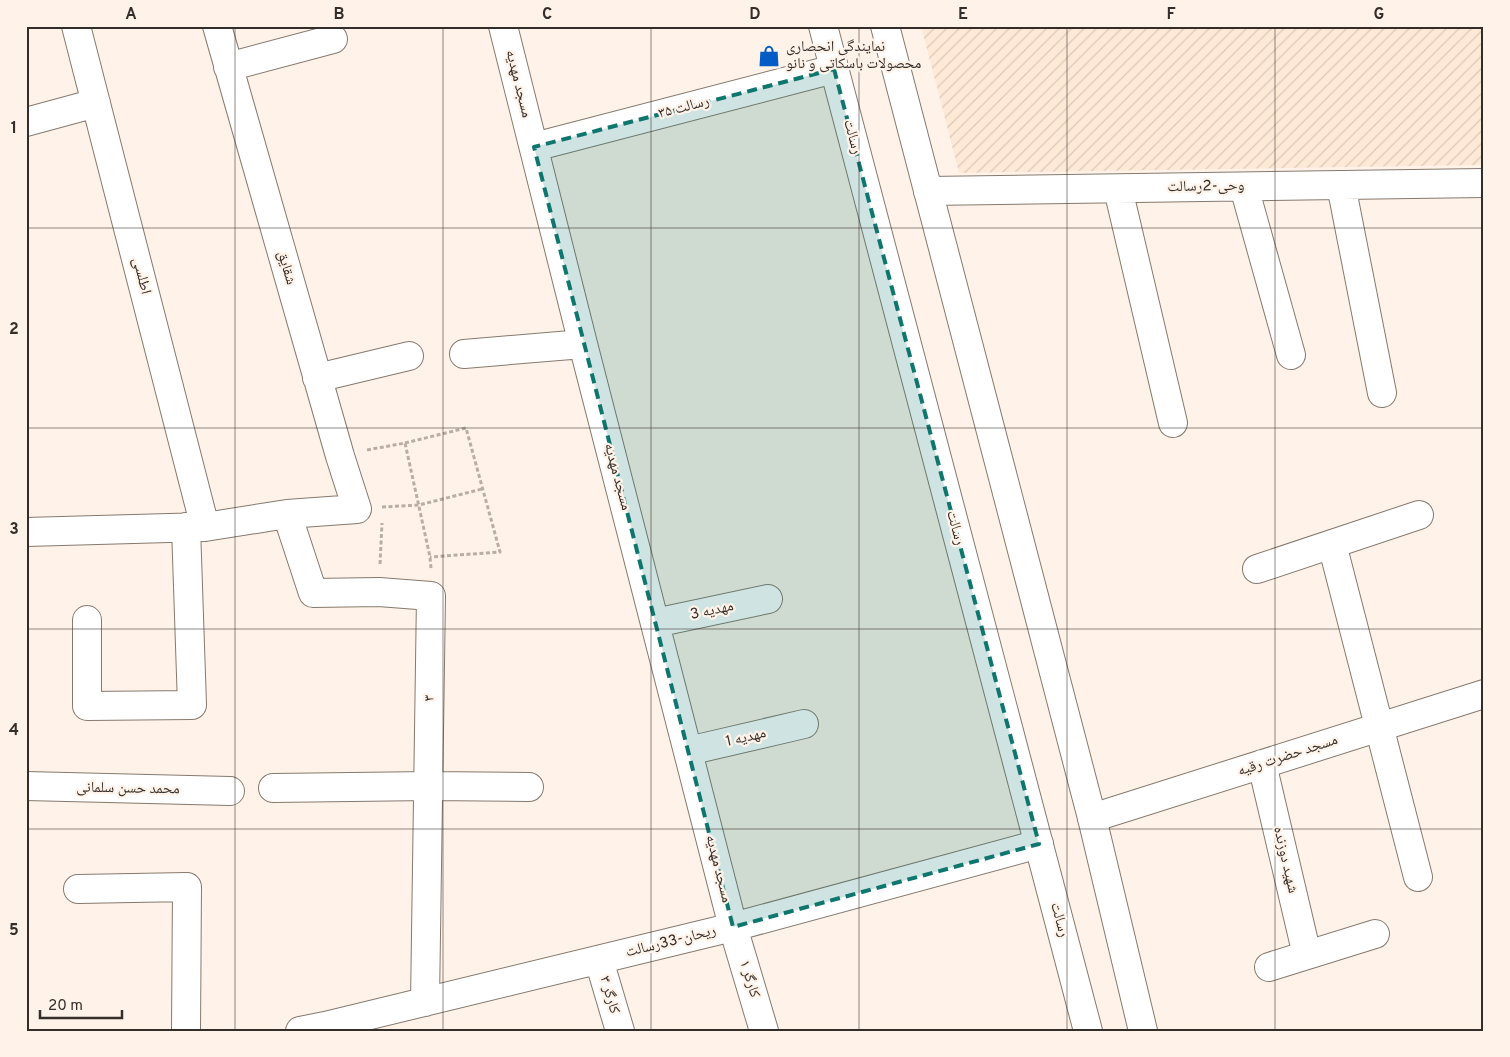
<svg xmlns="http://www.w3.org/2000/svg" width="1510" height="1057" font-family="Overpass,'Noto Naskh Arabic',sans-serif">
<defs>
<pattern id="industrial-furrows" width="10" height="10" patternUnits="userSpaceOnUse" patternTransform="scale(1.25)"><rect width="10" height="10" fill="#fee9d7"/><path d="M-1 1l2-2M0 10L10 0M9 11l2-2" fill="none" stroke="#dac8b9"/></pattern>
</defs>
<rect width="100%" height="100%" fill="#fff3e9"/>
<!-- industrial -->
<path fill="url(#industrial-furrows)" d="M921 26H1484V165L959 173Z"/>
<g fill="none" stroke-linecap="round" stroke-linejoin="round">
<!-- minor casing -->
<g stroke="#86796e" stroke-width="30">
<path id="minor" d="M76 26 205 527
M503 26 583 344 733 927 764 1031
M228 67 333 39
M26 122 96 103
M534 147 834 69
M1341 185 1382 393
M1244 187 1291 355
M1118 189 1173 423
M928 191 1484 183
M464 354 583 344
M317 378 409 356
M287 514 313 593 379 592 431 596 425 1002
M26 532 205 527 287 514 357 509 340 456 217 26
M1332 544 1418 877
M1257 569 1419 515
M87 620V706L192 705 186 527
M655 623 768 599
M688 751 804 724
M1262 764 1307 955
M26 786 230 791
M273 788 429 786 529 787
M1092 818 1484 694
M78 889 187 887 186 1031
M599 960 620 1031
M1269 967 1375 934
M300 1031 325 1026 733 927 1039 844"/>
</g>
<!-- major casing -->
<g stroke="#86796e" stroke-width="30">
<path id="major" d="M823 26 1088 1031
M885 26 1092 818 1143 1031"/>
</g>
<!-- path -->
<path stroke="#b8aea6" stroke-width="3" stroke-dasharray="4 2.5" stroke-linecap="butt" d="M405 443 466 428 500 552 430 557
M367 450 405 443 430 557 431 568
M382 507 419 505 482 489
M380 564 382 523"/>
<!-- minor -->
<use href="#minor" stroke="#fff" stroke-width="28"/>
<!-- major -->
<use href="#major" stroke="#fff" stroke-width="28"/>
</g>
<!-- marked area -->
<path fill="#0f766e" fill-opacity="0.2" stroke="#0f766e" stroke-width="4" stroke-dasharray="10 6" stroke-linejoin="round" d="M834 69 1039 844 733 927 534 147Z"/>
<!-- grid -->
<path fill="none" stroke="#342e2a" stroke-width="1" stroke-opacity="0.55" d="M235 26V1031M443 26V1031M651 26V1031M859 26V1031M1067 26V1031M1275 26V1031M26 228H1484M26 428H1484M26 629H1484M26 829H1484"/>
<!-- icons -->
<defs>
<g id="shop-bare" transform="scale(1.725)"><path d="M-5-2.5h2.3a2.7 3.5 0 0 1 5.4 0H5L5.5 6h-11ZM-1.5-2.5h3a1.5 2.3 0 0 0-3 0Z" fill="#035cc5" stroke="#fff3e9" stroke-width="2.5" paint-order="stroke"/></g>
</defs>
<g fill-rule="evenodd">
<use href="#shop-bare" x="769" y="56"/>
</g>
<g text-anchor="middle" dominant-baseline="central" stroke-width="4.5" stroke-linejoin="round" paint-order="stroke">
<!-- poi labels -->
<g font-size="15" fill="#342e2a" stroke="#fff3e9" text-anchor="start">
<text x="786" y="47">نمایندگی انحصاری<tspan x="786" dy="17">محصولات باسکاتی و نانو</tspan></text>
</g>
<!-- street labels -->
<g font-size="15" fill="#342e2a" stroke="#fff3e9">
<text transform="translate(518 84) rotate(76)">مسجد مهدیه</text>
<text transform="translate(684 108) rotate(-15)">رسالت ۳۵</text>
<text transform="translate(852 137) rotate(75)">رسالت</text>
<text transform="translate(1206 187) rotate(-1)">وحی-2رسالت</text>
<text transform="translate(286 268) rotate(74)">شقایق</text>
<text transform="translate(141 276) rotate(76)">اطلسی</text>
<text transform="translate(617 477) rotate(75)">مسجد مهدیه</text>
<text transform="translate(955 528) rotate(75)">رسالت</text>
<text transform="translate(712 611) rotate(-12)">مهدیه 3</text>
<text transform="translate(430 698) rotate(-89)">۳</text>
<text transform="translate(746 738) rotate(-13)">مهدیه 1</text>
<text transform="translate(1288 756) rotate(-18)">مسجد حضرت رقیه</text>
<text transform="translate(128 789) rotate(1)">محمد حسن سلمانی</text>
<text transform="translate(1285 860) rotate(77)">شهید دوزنده</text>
<text transform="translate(718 869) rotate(76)">مسجد مهدیه</text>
<text transform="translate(1059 920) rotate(75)">رسالت</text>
<text transform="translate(671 942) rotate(-14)">ریحان-33رسالت</text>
<text transform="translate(749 979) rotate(73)">کارگر ۱</text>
<text transform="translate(609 995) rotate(74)">کارگر ۳</text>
</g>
</g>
<!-- border -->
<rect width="1510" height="1057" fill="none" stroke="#fff3e9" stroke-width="55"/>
<!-- scale -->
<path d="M40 1010v8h82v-8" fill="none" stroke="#342e2a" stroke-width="2.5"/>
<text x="48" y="1010" font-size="15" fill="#342e2a" stroke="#fff3e9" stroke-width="4" paint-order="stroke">20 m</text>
<rect x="28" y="28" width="1454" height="1002" fill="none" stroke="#342e2a" stroke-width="2"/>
<g font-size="16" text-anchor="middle" font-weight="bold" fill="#342e2a">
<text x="131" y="19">A</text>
<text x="339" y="19">B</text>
<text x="547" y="19">C</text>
<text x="755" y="19">D</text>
<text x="963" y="19">E</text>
<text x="1171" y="19">F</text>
<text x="1379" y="19">G</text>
<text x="14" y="133">1</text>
<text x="14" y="334">2</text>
<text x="14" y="534">3</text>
<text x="14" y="735">4</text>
<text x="14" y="935">5</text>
</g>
</svg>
